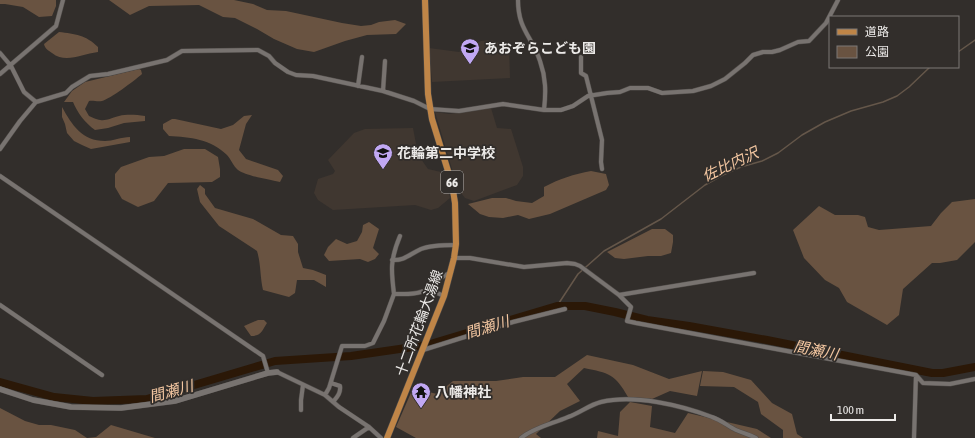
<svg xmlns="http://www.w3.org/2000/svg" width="975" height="438" font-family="'Asap Condensed','Noto Sans JP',sans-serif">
<rect width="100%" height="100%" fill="#322e2b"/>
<!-- built -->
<path fill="#403730" d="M491 40 509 46 510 78 432 82 429 48 459 52 481 41Z
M491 108 497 128 511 129 523 167V176L517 185 474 201 465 198 458 189 435 112 449 114Z
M413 128 416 144 421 159 428 169 441 172 446 177 450 198 438 208 431 210 415 205 333 210 318 200 314 193 318 179 333 174 335 171 328 160 354 133 365 129Z"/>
<!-- green -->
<path fill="#695341" d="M0 0H56V6L52 16 39 17 23 7 5 4H0Z
M109 0H234L253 4 267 10 286 11 342 23 361 26 371 25 379 22 395 20 406 24 396 34 367 35 345 41 314 52 297 49 274 39 257 29 235 18 223 17 199 5 149 6 130 15Z
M59 32C75 34 86 35 98 47V52C81 54 66 64 52 53 48 50 45 49 44 44Z
M139 69 141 70 142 74C134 81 110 99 102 101 97 102 93 100 89 101L85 109 89 116C104 123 105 120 119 116 128 114 136 115 145 116V121L124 123 108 128 95 130C85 123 77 112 73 102H64L72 91 85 82Z
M62 107C72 125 82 141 105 141 113 141 121 137 130 137V142L91 149 82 145 74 141 67 133 65 124 62 117Z
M252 115 246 124 239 150 246 159 278 170 283 176 280 182C271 180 246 176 238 170 233 166 231 159 227 155 211 139 190 137 169 136L163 129V124L172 119H175L221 129 233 125 244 116Z
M184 149H205L218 157 220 169V177L212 182 168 183 154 201 138 207 122 199 115 187V174L121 167 149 157 164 156Z
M591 171 606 174 609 185 606 190 550 214 529 219 518 215 503 218 489 217 480 214 468 204 492 198H506L516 201 532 203 544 196V187C559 179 574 174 591 171Z
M200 185 205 189V194L215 208 253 219 281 235 293 236 298 244V252L303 268 313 270 326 275V287L314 280H297L295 293 289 297 263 290C260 277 261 264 257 251L219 226 200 202 197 189Z
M975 199V242L957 260 940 263H932L903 289 899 315 887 325 847 302 839 288 825 280 804 258 793 230 819 206 835 215H858L865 217 868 227 879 230 931 226 941 213 952 202Z
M369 222 379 229 373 248 379 254 375 259 368 262 360 259 329 261 324 255 328 247 336 239 347 244 357 241 362 232 363 225Z
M652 229H665L673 235V242L671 253 661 256H648L624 259 615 258 607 252Z
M258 320H264L267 323C262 331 261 336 251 336L244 326Z
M587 355 633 365 669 379 702 371 697 396 670 391 652 399 628 397C615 374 609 373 584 368L567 384 580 401 560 411 536 434 541 438H416L396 427 413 388 437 394 453 381H496L523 377H555Z
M703 371 723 372 751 380 772 403 792 414 797 434 803 438H783V430L761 414 758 402 734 387 700 386Z
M630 402 652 406 650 427 675 433 688 413 757 429 771 438H597L598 431 618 436 620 412Z
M0 408 25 421 39 425H51L75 430 87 438 96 437 111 425 155 438H0Z"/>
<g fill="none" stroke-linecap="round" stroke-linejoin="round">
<!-- stream -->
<path stroke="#65574a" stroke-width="1.5" d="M958 52 975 40
M557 306 578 274 604 251 661 219 705 185 723 175 741 167 762 161 778 153 802 135 825 122 851 111 883 102 897 96 909 87 930 67"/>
<!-- river -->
<path stroke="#2b1807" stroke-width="8" d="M0 382 54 397 93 401 147 399 275 361 351 356 427 345 557 306H585L615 312 647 320 689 326 767 340 932 373H943L975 367"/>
<!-- street casing -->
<g stroke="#514d4a" stroke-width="5">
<path id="street" d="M518 0C518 30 532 36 540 61 546 78 546 92 544 110
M0 53 11 66 24 92 36 102
M581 57V73L586 76 602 140 601 162 602 169
M0 74 56 26 63 0
M358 86 362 57
M383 91 385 61
M0 149 20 121 36 102 66 93 72 87 90 76 108 74 167 60 182 51 258 50 269 56 275 63 288 72 296 75 313 76 383 91 414 101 430 109 459 111 503 104 544 110H561L573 106 588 96 607 93 620 92 630 88H648L662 93 693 91 711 86 725 79 745 63 753 55 763 52H772L780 50 798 42 809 41 826 23 838 0
M0 176 263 356 268 373
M454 258H470L524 267 567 263 575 264 580 266 619 295 631 307 627 321 636 323 916 375 923 383 950 384 975 379
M392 260C404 261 410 254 421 249 431 245 445 245 456 245
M425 290 435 292 444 296
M394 294C391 270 390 260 400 236
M619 295 754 273
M0 305 102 375
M423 350 513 322 565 309
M277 372 325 395 339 407 369 427 381 438
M331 383 340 386C341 393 337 397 333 402
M325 395 329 388 342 346H365L373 343 384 321 394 294C404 294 419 295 427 289 436 282 439 278 451 272
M301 410V400L303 385
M353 438 369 427
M521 438C535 427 552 424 568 417 580 413 589 405 601 402 634 394 680 405 712 417 721 420 728 426 736 430 743 433 750 435 756 438
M914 438 916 375"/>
</g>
<!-- secondary casing -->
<g stroke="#514d4a" stroke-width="6">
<path id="secondary" d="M0 389 33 400 71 407 121 408 175 401 268 373 277 372"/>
</g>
<!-- primary casing -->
<g stroke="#514d4a" stroke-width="7">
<path id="primary" d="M387 438 444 296 454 258 456 244 455 203 452 184 432 119 428 94 425 0"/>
</g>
<!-- street -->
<use href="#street" stroke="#787370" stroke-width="4"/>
<!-- secondary -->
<use href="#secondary" stroke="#787370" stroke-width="5.5"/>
<!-- primary -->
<use href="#primary" stroke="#bf8547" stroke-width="6"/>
</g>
<!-- icons -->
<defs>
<g id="school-pin" transform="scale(1)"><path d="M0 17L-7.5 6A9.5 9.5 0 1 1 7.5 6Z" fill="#c1a8f3" stroke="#322e2b"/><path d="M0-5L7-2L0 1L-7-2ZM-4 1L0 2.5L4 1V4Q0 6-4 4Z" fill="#111"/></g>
<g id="temple-pin" transform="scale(1)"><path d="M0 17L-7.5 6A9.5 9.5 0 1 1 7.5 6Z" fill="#c1a8f3" stroke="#322e2b"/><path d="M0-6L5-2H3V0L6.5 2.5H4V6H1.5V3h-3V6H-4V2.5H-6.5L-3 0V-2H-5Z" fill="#111"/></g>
</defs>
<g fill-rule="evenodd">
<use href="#school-pin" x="470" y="48"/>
<use href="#school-pin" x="383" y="153"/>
<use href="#temple-pin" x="421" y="392"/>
</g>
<g text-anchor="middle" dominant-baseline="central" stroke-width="3.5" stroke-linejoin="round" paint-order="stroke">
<!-- shield labels -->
<rect fill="#322e2b" stroke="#b4b2af" stroke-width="1" x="441" y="171" width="22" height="22" rx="3"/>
<g font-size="13" font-weight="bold" fill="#eceae8">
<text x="452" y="182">66</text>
</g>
<!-- poi labels -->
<g font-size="14" font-weight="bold" fill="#eceae8" stroke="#322e2b" text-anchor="start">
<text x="484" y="48">あおぞらこども園</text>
<text x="397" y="153">花輪第二中学校</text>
<text x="435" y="392">八幡神社</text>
</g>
<!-- street labels -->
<g font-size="14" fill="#eceae8" stroke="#322e2b">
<text transform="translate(419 323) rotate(-70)">十二所花輪大湯線</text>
</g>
<!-- water labels -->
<g font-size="15" font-style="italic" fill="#f4c7a1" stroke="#322e2b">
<text transform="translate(730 164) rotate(-25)">佐比内沢</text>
<text transform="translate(487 327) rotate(-17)">間瀬川</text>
<text transform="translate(816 350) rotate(11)">間瀬川</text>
<text transform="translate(171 391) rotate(-15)">間瀬川</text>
</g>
</g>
<!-- legend -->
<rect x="829" y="16" width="130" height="52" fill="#322e2b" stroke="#7c7977"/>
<rect x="837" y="29" width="20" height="6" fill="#bf8547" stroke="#7c7977"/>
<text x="865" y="36" font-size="12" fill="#eceae8">道路</text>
<rect x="837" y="46" width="20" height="12" fill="#695341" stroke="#7c7977"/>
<text x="865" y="56" font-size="12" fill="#eceae8">公園</text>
<!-- scale -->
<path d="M831 414v6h64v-6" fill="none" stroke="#eceae8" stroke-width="2"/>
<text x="837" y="414" font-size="12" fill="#eceae8" stroke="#322e2b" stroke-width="3" paint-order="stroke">100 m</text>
</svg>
